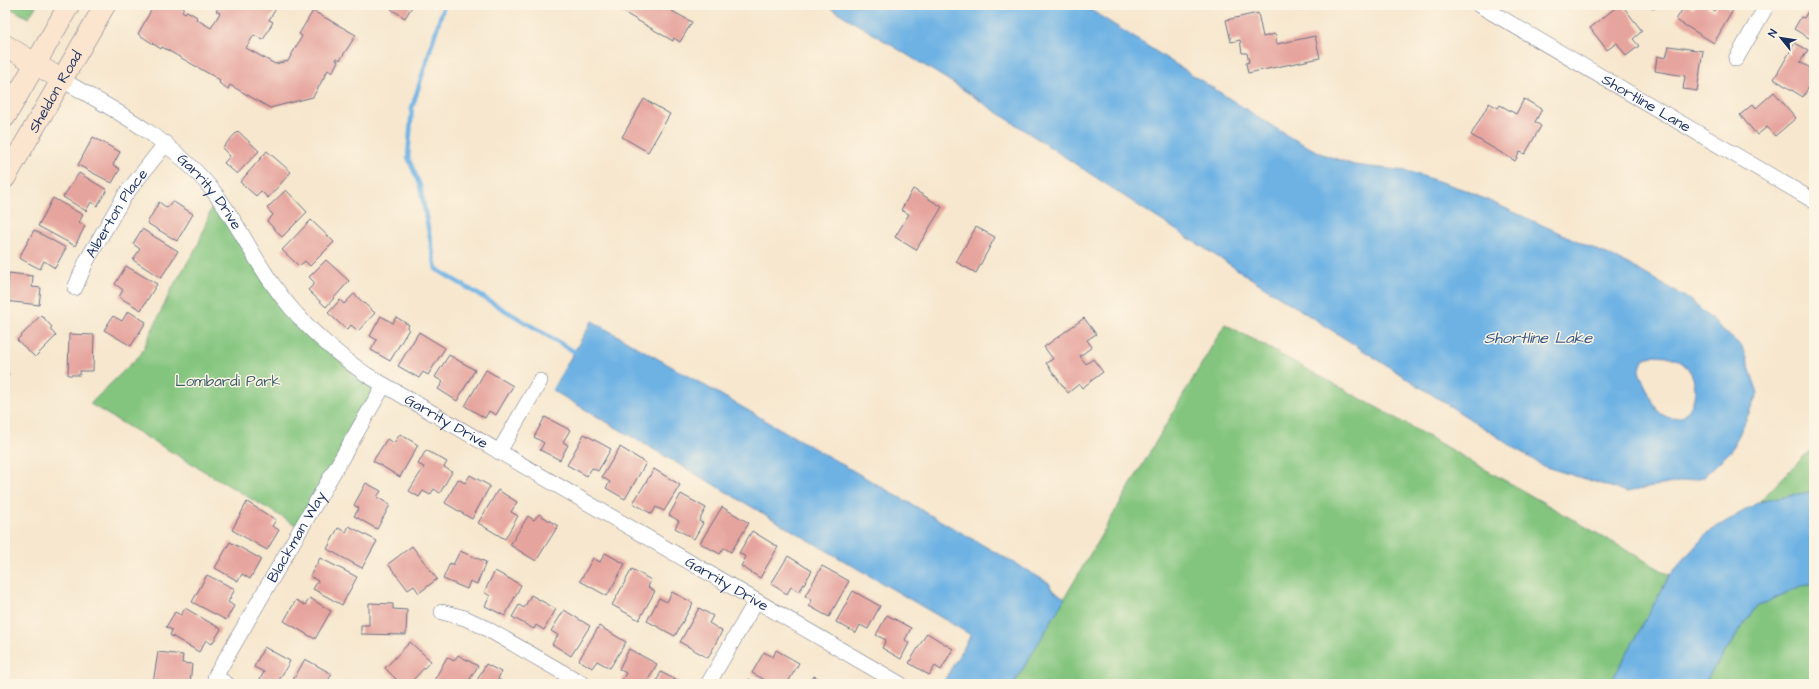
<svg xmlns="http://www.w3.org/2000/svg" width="1819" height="689" font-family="'Architects Daughter',sans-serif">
<rect width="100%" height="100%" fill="#fcf5e5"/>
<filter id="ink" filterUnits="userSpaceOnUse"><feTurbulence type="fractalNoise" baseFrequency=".025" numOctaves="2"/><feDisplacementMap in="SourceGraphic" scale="8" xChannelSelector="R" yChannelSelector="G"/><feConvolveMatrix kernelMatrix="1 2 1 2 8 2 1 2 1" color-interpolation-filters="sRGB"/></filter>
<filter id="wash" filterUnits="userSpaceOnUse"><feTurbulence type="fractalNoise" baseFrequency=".012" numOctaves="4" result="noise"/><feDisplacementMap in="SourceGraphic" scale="16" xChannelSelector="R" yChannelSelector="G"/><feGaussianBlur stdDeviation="0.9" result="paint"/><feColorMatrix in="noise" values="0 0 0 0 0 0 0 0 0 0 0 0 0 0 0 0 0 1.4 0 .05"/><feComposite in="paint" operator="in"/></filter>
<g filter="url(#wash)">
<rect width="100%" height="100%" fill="#f7e7ce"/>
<!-- green -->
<path fill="#83c57e" stroke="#4f7a6e" d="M5 5H37L28 18Z
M214 201 278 301 384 385 301 528 90 404 141 354 172 288 198 245Z
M1225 324 1385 412 1670 575 1610 684H1014Z
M1814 446V491L1759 502Z
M1814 584V684H1707L1708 677 1756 607 1801 586Z"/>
<!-- water -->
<path fill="#6eb2e4" stroke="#4470a1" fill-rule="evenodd" d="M826 5H1083L1288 136 1322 154 1354 165 1407 171 1465 190 1628 264 1690 300 1742 347 1758 393 1732 450 1703 477 1627 492 1543 466 1148 212 953 83ZM1655 355C1660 356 1666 355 1670 357 1716 371 1690 441 1658 411 1653 405 1643 380 1639 372L1643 359Z
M592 321 1049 583 1052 590 1065 598 1014 684H942L971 635 552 390Z
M1814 491V584L1801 586 1756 607 1708 677 1707 684H1610L1670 575 1708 532 1759 502Z"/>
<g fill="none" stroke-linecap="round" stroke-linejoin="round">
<!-- stream -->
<path stroke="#6eb2e4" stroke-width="4.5" d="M444 5 412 108 408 157 420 186 436 269 580 355"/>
</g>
<g id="blocks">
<!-- building -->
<path fill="#e6a49e" d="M154 5H181L184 7 182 11 185 13 187 11 197 17 196 19 211 28 220 13 216 11 220 5H283L280 9 277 7 269 20 273 22 263 40 254 35 246 48 275 64 288 61 302 36 299 34 313 11 356 35 340 60 337 58 336 60 338 61 332 73 328 70 313 97 270 108 230 85 228 89 219 83 220 80 162 47 161 49 138 34Z
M394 5H413L405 18 391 9Z
M611 5H672L675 7 672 11 692 22 680 42 674 38 673 41Z
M1619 5H1622L1642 31 1633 39 1639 46 1626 56 1617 43 1607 50 1590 28Z
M1646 5H1656L1654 9Z
M1685 5 1694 8 1696 5H1705L1714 11 1718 5H1724L1733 10 1714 43 1676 20Z
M1812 5H1814V41L1794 29 1801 17 1804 18Z
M1258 13 1263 37 1275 34 1277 44 1315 36 1320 58 1248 73 1246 63 1249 62 1247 53H1242L1240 40 1231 42 1226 20Z
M1795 43 1808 50 1800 62 1814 70V78L1803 97 1774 79Z
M1669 46 1703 51 1697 91 1683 89 1685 76 1655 71 1657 56 1666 58Z
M1774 92 1796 118 1775 136 1767 127 1757 135 1740 115 1753 104 1756 108Z
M644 99 670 114 648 152 622 137Z
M1524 99 1542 109 1535 122 1541 126 1525 154 1520 152 1515 161 1471 135 1489 103 1498 108 1500 105 1516 114Z
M238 131 259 151 237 174 224 163 230 156 222 148Z
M93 137 120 152 113 165 120 169 112 183 78 165Z
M267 151 291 172 268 198 261 191 256 196 240 182Z
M79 173 107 190 97 206 91 202 86 211 63 197Z
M913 189 942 207 916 250 895 237 909 214 901 210Z
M286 190 307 212 282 237 267 221 273 215 267 208Z
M53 198 83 215 79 222 85 226 75 246 38 226Z
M172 201 193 214 177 241 147 223 159 202 167 208Z
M311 220 334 242 310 266 305 261 299 266 282 250Z
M976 227 995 237 976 273 956 262Z
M142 229 178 251 161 278 133 260 140 249 133 244Z
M34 230 66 248 55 268 44 261 40 269 19 258Z
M326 260 349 281 326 307 308 290 315 283 309 277Z
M126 266 157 284 141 310 119 297 123 290 115 284Z
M9 273 33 276 32 287 41 288 39 305 5 301Z
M354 294 375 313 358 331 351 325 347 330 328 313 340 300 344 304Z
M128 311 146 322 131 346 104 330 113 316 122 321Z
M41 315 52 327 50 329 56 336 35 357 17 340Z
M381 316 393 323 396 317 409 325 407 328 409 329 390 361 371 350 377 340 370 336Z
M1084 318 1096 334 1087 340 1092 347 1080 356 1086 364 1093 359 1103 372 1082 388 1079 384 1068 393 1046 363 1053 359 1044 347Z
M419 332 445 348 428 375 423 372 419 378 398 366Z
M69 334 94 335 93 371H80V375H68Z
M449 355 475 370 457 401 438 389 443 382 435 377Z
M486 370 513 386 496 415 489 411 485 418 465 406Z
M5 371 9 374 5 381Z
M545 417 570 430 563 442 568 445 560 460 540 450 544 443 534 437Z
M400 434 418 445 400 477 373 461 387 439 394 443Z
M584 434 611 449 598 471 592 468 587 476 567 465Z
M620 447 646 463 625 499 606 488 610 482 602 477Z
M426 450 447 462 444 467 452 472 440 493 434 489 430 495 423 491 419 497 409 491 424 467 418 464Z
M654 469 680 485 664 511 656 507 652 514 633 503Z
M470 475 490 486 472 519 445 503 458 479 465 483Z
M366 483 381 491 377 497 390 505 377 529 354 516 359 508 354 505Z
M498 490 517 502 511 512 518 516 505 539 478 523Z
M681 494 706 508 699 521 703 523 694 539 675 528 679 521 669 515Z
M247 502 276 520 272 526 279 530 267 550 232 530Z
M722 507 749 523 731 552 724 548 720 554 700 543Z
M539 514 558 526 536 561 510 545 528 516 534 520Z
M349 526 377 541 362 568 327 549 338 528 346 532Z
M752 531 778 547 760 578 741 566 746 557 739 553Z
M230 542 261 559 250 579 242 574 238 581 215 568Z
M412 546 437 579 419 593 414 586 408 590 388 564Z
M460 551 486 562 477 584 470 581 467 589 443 579 450 563 453 565Z
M605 553 625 564 607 596 580 581 593 558 600 562Z
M788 556 812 571 799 592 791 587 787 594 771 584Z
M320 558 357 577 342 605 313 589 318 581 310 576Z
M822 566 849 581 829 617 809 606 812 600 805 596Z
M632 569 651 580 648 587 655 591 639 620 612 605Z
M495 571 521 585 505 616 485 606 490 596 484 592Z
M207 575 235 589 228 602 234 606 226 620 192 602Z
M853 591 880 606 868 629 860 625 856 633 836 622Z
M672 592 693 603 675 636 647 621 659 598 667 602Z
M531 595 556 609 544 630 536 625 534 629 512 617 519 605 524 608Z
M310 598 331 611 315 639 284 621 296 600 305 605Z
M369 603 393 604V609L407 610 406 635 361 634V625H369Z
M185 608 221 629 212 644 206 640 199 652 170 635 172 630 166 627 175 612 181 615Z
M699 608 713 616 709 623 722 631 708 658 680 642Z
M564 610 590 626 571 656 552 644 558 635 551 631Z
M887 615 911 628 905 640 909 643 901 659 882 648 886 640 876 635Z
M599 626 626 642 610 668 597 661 592 668 579 660Z
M927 633 953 649 941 670 935 666 929 675 909 663Z
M410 642 431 661 409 684H401L385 668Z
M264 647 290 661 277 684H265L259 681 264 672 254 667Z
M629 649 657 664 646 684H620L626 673 619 669Z
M776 650 799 663 787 684H772L752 673 764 652 773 657Z
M158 652 183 655 182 663 192 664 190 684 153 683Z
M458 655 478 666 467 684H432L447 657 454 661Z
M305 659 332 674 326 684H291Z
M486 664 501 672 498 679 506 684H475Z
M661 672 683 684H655Z
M814 676 829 684H809Z
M749 679 757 684H746Z"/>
</g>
</g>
<g filter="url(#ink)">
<use href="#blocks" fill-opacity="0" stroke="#686f85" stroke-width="1"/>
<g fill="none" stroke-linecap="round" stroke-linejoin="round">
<!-- street casing -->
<g stroke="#686f85" stroke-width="16">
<g id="street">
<path id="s1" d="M1479 5 1814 201"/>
<path d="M1736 59 1767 5"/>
<path id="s2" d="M62 80C117 111 174 141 214 192 237 221 252 256 274 286 299 322 331 350 367 375L900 684"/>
<path id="s3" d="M75 288 87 260 125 195 166 143"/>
<path d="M499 452 540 381"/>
<path d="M442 612 465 618 482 626 583 684"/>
<path id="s4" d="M227 684 215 677 384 385"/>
<path d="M708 684 756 601"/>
</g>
</g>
<!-- secondary casing -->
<g stroke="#686f85" stroke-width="22">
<g id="secondary">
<path d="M5 45 62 80"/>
<path d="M5 117 69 5"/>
<path id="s5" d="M5 178 105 5"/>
</g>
</g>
<!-- street -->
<use href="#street" stroke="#fff" stroke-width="15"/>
<!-- secondary -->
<use href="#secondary" stroke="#fbe5cf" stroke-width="21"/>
</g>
</g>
<g text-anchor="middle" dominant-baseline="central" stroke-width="3" stroke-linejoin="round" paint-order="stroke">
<!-- street labels -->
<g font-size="15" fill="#1b2f5e" stroke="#fcf5e5">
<text stroke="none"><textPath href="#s5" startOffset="100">Sheldon Road</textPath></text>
<text stroke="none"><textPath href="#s1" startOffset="194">Shortline Lane</textPath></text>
<text stroke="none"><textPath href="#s2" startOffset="187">Garrity Drive</textPath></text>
<text stroke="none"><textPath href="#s3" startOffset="86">Alberton Place</textPath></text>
<text stroke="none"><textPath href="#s2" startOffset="523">Garrity Drive</textPath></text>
<text stroke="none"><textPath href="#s4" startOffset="176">Blackman Way</textPath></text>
<text stroke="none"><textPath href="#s2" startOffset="847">Garrity Drive</textPath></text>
</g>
<!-- park labels -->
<g font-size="15" fill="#3a5c68" stroke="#fcf5e5">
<text x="228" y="381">Lombardi Park</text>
</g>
<!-- water labels -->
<g font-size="16" font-style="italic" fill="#345686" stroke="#fcf5e5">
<text x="1538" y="338">Shortline Lake</text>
</g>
</g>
<!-- margin -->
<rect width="1819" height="689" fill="none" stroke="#fcf5e5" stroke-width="20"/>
<!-- north arrow -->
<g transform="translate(1781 38) rotate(300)" stroke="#fcf5e5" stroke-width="3" paint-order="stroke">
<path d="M0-3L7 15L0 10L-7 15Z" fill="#1b2f5e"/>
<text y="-6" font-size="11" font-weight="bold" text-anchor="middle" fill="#1b2f5e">N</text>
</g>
</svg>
